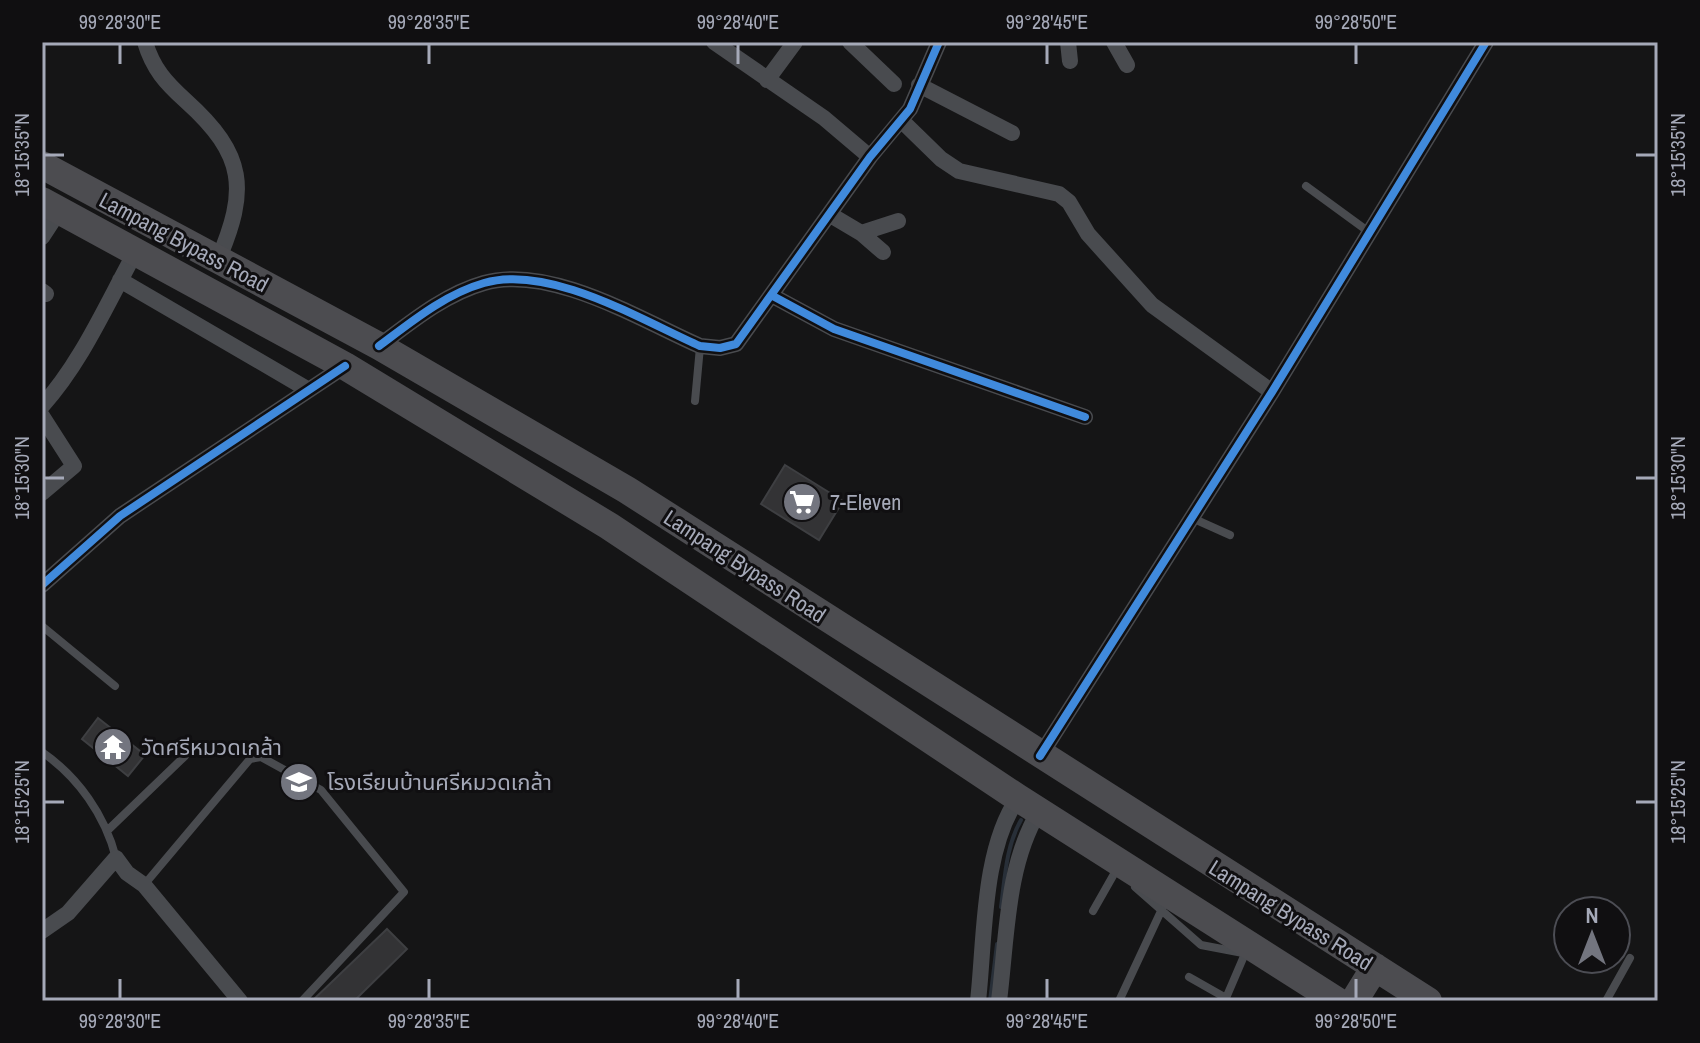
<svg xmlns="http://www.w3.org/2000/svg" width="1700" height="1043" font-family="'Archivo Narrow','Noto Sans Thai',sans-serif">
<rect width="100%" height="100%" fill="#151516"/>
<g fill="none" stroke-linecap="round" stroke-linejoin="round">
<!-- stream -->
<path stroke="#282f38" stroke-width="4" d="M1001 907C1005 877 1006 846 1021 820
M990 1001 997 944"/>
</g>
<!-- building -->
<path fill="#333335" stroke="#3e3f42" stroke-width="2" d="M785 465 843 501 819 540 761 504Z
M98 718 145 755 128 776 82 739Z
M387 929 407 949 354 1001H312Z"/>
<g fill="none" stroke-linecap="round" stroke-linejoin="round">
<!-- service -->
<path stroke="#494b4f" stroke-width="8" d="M1306 186 1369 232
M695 401 700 347
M1192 518 1230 535
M42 626 115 686
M42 752C78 777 105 815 116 858
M109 829 185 756 188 741
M144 885 250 759 261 757 321 790 404 892 302 1001
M1135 887 1201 945 1243 953
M1093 911 1118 867
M1189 977 1226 998 1247 949
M1119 1001 1162 909
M1606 1001 1630 958"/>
<!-- minor -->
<path stroke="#494b4f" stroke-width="16" d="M145 42C153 69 166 83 186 101 246 155 248 190 218 260
M714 42 824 118 870 157
M850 42 894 84
M1068 42 1070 61
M1114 42 1127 65
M767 80 795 42
M919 85 1012 133
M901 120 941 159 959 171 1059 194 1069 202 1088 234 1152 305 1272 392
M829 214 861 233 898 221
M861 233 883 252
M42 237 59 211
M120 280 307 389
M42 291 46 294
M771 295 834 329 1085 417
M379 346C411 322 445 294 484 283 550 264 641 320 700 346L720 348 736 344 870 157 910 109 939 42
M42 406C82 362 107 303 136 251
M42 416 74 466 42 493
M42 585 120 516 345 366
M1040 756 1272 392 1486 42
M42 931 68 913 116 858 127 873 144 885 240 1001
M978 1001C985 939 982 850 1018 798
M999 1001C1007 938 1006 866 1039 811"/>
<!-- trunk -->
<path stroke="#4c4c50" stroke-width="28" d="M42 165 379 346 627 490 1428 1001
M42 201 345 366 609 526 1018 798 1337 1001
M1354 1001 1375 967"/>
<!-- cycleway casing -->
<g stroke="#100f11" stroke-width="13">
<path id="cycleway" d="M771 295 834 329 1085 417
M379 346C411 322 445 294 484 283 550 264 641 320 700 346L720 348 736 344 870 157 910 109 939 42
M42 585 120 516 345 366
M1040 756 1272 392 1486 42"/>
</g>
<!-- cycleway -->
<use href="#cycleway" stroke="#408adc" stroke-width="8"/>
</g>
<!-- ticks -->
<path fill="none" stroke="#a5a9b8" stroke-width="3" d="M120 44V64M429 44V64M738 44V64M1047 44V64M1356 44V64M44 155H64M1636 155H1656M44 478H64M1636 478H1656M44 802H64M1636 802H1656M120 979V999M429 979V999M738 979V999M1047 979V999M1356 979V999"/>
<!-- icons -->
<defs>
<g id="supermarket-disc" transform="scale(2)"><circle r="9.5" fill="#73757f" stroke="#100f11"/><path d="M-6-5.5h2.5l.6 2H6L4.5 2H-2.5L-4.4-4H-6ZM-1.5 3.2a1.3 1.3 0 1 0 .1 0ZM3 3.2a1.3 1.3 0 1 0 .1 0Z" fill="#fff"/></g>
<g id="temple-disc" transform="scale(2)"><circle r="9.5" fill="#73757f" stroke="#100f11"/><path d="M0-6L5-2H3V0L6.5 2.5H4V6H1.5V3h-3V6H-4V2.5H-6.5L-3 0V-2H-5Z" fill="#fff"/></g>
<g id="school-disc" transform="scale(2)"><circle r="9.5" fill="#73757f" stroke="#100f11"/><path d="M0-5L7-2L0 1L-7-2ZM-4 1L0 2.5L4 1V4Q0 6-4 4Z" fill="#fff"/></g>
</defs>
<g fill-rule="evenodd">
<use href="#supermarket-disc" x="802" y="502"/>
<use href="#temple-disc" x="113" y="747"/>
<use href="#school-disc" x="299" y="782"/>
</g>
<g text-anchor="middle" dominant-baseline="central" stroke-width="6" stroke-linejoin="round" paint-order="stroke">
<!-- street labels -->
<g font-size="22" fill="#a5a9b8" stroke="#100f11">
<text transform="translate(184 242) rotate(28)">Lampang Bypass Road</text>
<text transform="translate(745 566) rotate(33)">Lampang Bypass Road</text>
<text transform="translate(1291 915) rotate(32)">Lampang Bypass Road</text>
</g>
<!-- poi labels -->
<g font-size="22" fill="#a5a9b8" stroke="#100f11" text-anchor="start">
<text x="830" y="502">7-Eleven</text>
<text x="141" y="747">วัดศรีหมวดเกล้า</text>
<text x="327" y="782">โรงเรียนบ้านศรีหมวดเกล้า</text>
</g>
</g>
<!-- border -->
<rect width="1700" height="1043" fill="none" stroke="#100f11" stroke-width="88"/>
<!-- north arrow -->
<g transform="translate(1592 935)"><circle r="38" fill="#100f11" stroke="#4c4d54" stroke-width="2"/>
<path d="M0-6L14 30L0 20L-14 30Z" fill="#73757f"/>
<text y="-12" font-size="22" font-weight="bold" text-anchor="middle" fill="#a5a9b8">N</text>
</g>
<rect x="44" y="44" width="1612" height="955" fill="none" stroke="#a5a9b8" stroke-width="3"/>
<g font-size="20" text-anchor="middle" fill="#a5a9b8">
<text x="120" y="29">99°28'30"E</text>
<text x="429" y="29">99°28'35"E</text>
<text x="738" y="29">99°28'40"E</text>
<text x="1047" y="29">99°28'45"E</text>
<text x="1356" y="29">99°28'50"E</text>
<text transform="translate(22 155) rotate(-90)" y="7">18°15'35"N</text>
<text transform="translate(1678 155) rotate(-90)" y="7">18°15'35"N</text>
<text transform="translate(22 478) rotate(-90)" y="7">18°15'30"N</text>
<text transform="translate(1678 478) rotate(-90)" y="7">18°15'30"N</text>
<text transform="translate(22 802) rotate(-90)" y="7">18°15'25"N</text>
<text transform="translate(1678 802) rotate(-90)" y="7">18°15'25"N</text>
<text x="120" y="1028">99°28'30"E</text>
<text x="429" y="1028">99°28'35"E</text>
<text x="738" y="1028">99°28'40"E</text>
<text x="1047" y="1028">99°28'45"E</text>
<text x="1356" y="1028">99°28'50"E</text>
</g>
</svg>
